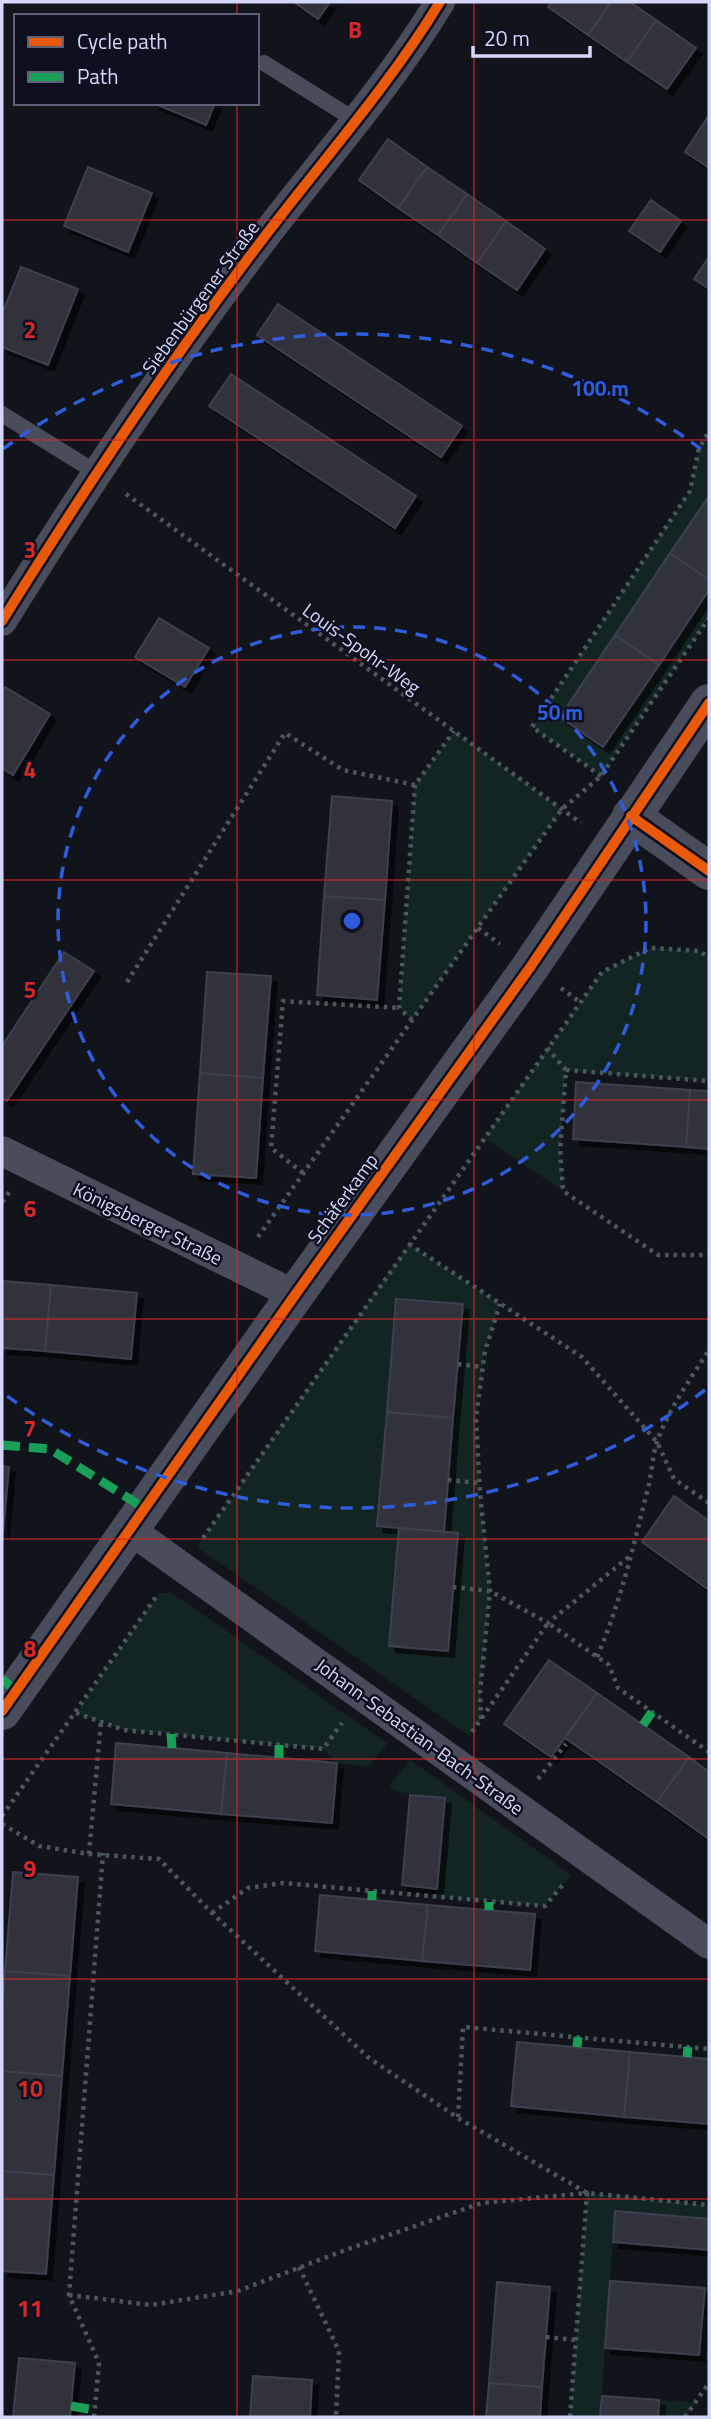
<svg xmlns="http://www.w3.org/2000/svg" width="711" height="2419" font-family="'Titillium Web',sans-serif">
<defs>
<filter id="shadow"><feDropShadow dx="6" dy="6" stdDeviation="0" flood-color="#0009"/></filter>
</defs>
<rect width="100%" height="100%" fill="#12141c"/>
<!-- green -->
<path fill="#132522" d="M709 432V618L601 776 532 727 690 491 699 448Z
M454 731 562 809 412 1020 399 1008 415 785Z
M650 948 700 951 709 958V1081L566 1071 560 1150 563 1191 484 1138 602 972Z
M409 1244 500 1304 485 1351 476 1418 480 1493 490 1591 480 1693 481 1719 469 1736 197 1547Z
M159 1593H172L388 1744 368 1766 337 1763 323 1749 124 1730 76 1713Z
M410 1760 571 1875 545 1906 436 1897 444 1799 394 1791 390 1785Z
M587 2193 709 2205V2219L615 2211 600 2417H570Z
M702 2315 709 2316V2361L699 2355Z
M659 2400 696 2403 685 2417H658Z"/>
<!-- building -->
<path fill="#30313e" stroke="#3e3f4e" stroke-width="2" filter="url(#shadow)" d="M294 2H330L318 19Z
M552 2H611L588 35 548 7Z
M611 2H630L656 20 627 62 588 35Z
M656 20 696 48 667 89 627 62Z
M153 103H215L206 125Z
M709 115V168L685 152Z
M388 139 427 167 398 208 359 180Z
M88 167 152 193 128 252 64 226Z
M427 167 467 194 438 235 398 208Z
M467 194 506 221 477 263 438 235Z
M651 200 681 221 660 252 629 231Z
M506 221 545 249 517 290 477 263Z
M709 257V289L694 279Z
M21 267 78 289 48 365 2 347V314Z
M278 304 462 426 441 457 257 335Z
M231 374 416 496 395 528 209 406Z
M709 496V580L670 553Z
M670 553 709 580V590L659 665 615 635Z
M159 618 209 648 185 687 135 657Z
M615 635 659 665 603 747 560 717Z
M5 687 50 714 13 775 2 768V692Z
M332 796 392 801 385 900 324 896Z
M324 896 385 900 377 1000 317 995Z
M64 952 94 971 7 1101 2 1098V1046Z
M207 972 271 976 263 1078 200 1073Z
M200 1073 263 1078 256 1178 193 1174Z
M576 1082 690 1090 686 1147 573 1139Z
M690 1090 709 1091V1149L686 1147Z
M2 1281 51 1285 45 1351 2 1348Z
M51 1285 137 1293 131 1359 45 1351Z
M396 1299 463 1304 453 1418 387 1412Z
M387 1412 453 1418 444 1532 377 1526Z
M2 1466 9 1467 3 1532H2Z
M674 1496 709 1521V1590L642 1542Z
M399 1528 458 1533 448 1651 389 1646Z
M549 1660 597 1693 551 1757 504 1724Z
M597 1693 689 1757 657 1802 565 1738Z
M116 1743 227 1753 221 1814 111 1804Z
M227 1753 337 1763 332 1823 221 1814Z
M689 1757 709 1772V1839L657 1802Z
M410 1795 445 1798 437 1889 402 1885Z
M13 1872 78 1877 70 1976 5 1971Z
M320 1895 428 1905 422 1961 315 1951Z
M428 1905 535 1914 530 1970 422 1961Z
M5 1971 70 1976 62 2076 2 2071V2012Z
M517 2042 630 2052 624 2117 511 2106Z
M630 2052 709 2059V2124L624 2117Z
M2 2071 62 2076 54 2175 2 2171Z
M2 2171 54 2175 46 2274 2 2271Z
M615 2211 709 2219V2250L613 2242Z
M610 2281 705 2288 699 2355 605 2348Z
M497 2282 550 2287 542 2387 489 2383Z
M19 2358 75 2363 70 2417H13Z
M253 2376 312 2380 310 2417H250Z
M489 2383 542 2387 540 2417H486Z
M602 2396 659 2400 658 2417H600Z"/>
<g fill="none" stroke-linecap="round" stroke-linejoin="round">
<!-- path -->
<path stroke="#4a585d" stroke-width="4.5" stroke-dasharray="3.5 5" stroke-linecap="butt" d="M126 494 581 823
M601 776 532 727 690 491 699 448 709 432
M478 928 500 944
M127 982 285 733 343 770 415 785 454 731
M561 988 580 1002
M412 1020 399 1008 415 785
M547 1048 566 1070 560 1150 563 1191 658 1255H709
M566 1070 709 1081
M303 1173 271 1148 283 1001 399 1008
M2 1202 10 1191
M258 1237 562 809 601 776 709 618
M409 1244 582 1357 657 1442 674 1479 709 1503
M458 1364 482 1367
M448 1480 479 1483
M203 1538 602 972 650 948 700 951 709 958
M453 1587 490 1591 548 1623 630 1556
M597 1657C620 1604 633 1548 647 1492 652 1475 652 1455 658 1439 670 1407 691 1378 709 1350
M76 1713 124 1730 323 1749 342 1723
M481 1719 480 1693 490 1591 480 1493 476 1418 485 1351 500 1304
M472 1732 548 1623 609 1665 618 1688 709 1752
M538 1779 566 1744
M2 1816 158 1594
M2 1824 39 1846 89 1854 159 1859 212 1913 369 2058 458 2118 587 2193 709 2205
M89 1854 101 1721
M212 1913 248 1888 283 1883 545 1906 565 1882
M458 2117 463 2027 709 2049
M299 2267 339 2351 336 2417
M69 2295 151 2305 238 2291 348 2249 482 2203 587 2193 570 2417
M546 2337 575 2340
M94 2417 99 2363 69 2295 103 1853
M685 2417 709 2383"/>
<!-- service -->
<path stroke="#494c5a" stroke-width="16" d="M264 63 355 120
M2 414 97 473"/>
<!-- minor -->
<path stroke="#494c5a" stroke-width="30" d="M2 621C83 491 169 362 262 240 322 161 389 86 440 2
M2 1151 295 1295
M129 1529 709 1944"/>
<!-- tertiary -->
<path stroke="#494c5a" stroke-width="38" d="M631 816 709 871
M2 1711 295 1295 531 966 709 703"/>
<!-- quiet -->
<path stroke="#1a9f57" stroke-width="9" stroke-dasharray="18 9" stroke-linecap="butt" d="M2 1445 50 1449 144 1508
M2 1679 16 1691
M643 1725 652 1712
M171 1734 172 1748
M279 1758V1745
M372 1900V1891
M489 1902V1910
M577 2047 578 2037
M687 2057 688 2047
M71 2406 95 2410"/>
<!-- cycleway casing -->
<g stroke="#0f101f" stroke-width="15">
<path id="cycleway" d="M2 621C83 491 169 362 262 240 322 161 389 86 440 2
M631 816 709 871
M2 1711 295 1295 531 966 709 703"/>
</g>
<!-- cycleway -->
<use href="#cycleway" stroke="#e8590c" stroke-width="10"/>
</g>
<!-- grid -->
<path fill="none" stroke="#d62828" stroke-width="2" stroke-opacity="0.55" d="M237 2V16M474 2V2417M237 103V2417M2 220H709M2 440H709M2 660H709M2 880H709M2 1100H709M2 1319H709M2 1539H709M2 1759H709M2 1979H709M2 2199H709"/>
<!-- distance rings -->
<g fill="none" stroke="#2f5cdb" stroke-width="3.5" stroke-dasharray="12 9">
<circle cx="352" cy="921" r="294"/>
<path d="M705 1390A587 587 0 0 1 3 1393M3 449A587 587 0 0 1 705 452"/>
</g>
<g text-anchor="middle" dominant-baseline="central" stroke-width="5" stroke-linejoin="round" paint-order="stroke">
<!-- street labels -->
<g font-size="19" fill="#d3d7f9" stroke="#0f101f">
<text transform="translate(200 297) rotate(-54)">Siebenbürgener Straße</text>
<text transform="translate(362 648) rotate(36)">Louis-Spohr-Weg</text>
<text transform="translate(342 1198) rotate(-54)">Schäferkamp</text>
<text transform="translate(148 1223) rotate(26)">Königsberger Straße</text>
<text transform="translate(420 1736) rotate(36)">Johann-Sebastian-Bach-Straße</text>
</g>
</g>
<g font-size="23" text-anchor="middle" font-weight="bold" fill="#d62828" stroke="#0f101f" stroke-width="5" stroke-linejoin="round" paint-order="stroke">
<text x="355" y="38">B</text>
<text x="30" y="338">2</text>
<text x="30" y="558">3</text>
<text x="30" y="778">4</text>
<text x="30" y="998">5</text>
<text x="30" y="1217">6</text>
<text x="30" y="1437">7</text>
<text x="30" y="1657">8</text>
<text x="30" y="1877">9</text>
<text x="30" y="2097">10</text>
<text x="30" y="2317">11</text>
</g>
<circle cx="352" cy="921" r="10" fill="#2f5cdb" stroke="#0f101f" stroke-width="3.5"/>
<g font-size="21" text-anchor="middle" font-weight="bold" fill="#2f5cdb" stroke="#0f101f" stroke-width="5" stroke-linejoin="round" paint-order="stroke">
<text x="600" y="396">100 m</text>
<text x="560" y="720">50 m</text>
</g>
<!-- border -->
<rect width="711" height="2419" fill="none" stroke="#d3d7f9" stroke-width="7"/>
<!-- legend -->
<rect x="14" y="14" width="245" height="91" fill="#0f101f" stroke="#5d6076" stroke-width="2"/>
<rect x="28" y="37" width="35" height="10" fill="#e8590c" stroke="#5d6076" stroke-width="2"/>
<text x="77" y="49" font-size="21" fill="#d3d7f9">Cycle path</text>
<rect x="28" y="72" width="35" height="10" fill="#1a9f57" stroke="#5d6076" stroke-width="2"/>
<text x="77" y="84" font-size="21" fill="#d3d7f9">Path</text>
<!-- scale -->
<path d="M473 46v10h117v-10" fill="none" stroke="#d3d7f9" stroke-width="3.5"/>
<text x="484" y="46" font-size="21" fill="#d3d7f9" stroke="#0f101f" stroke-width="5" paint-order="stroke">20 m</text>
</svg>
